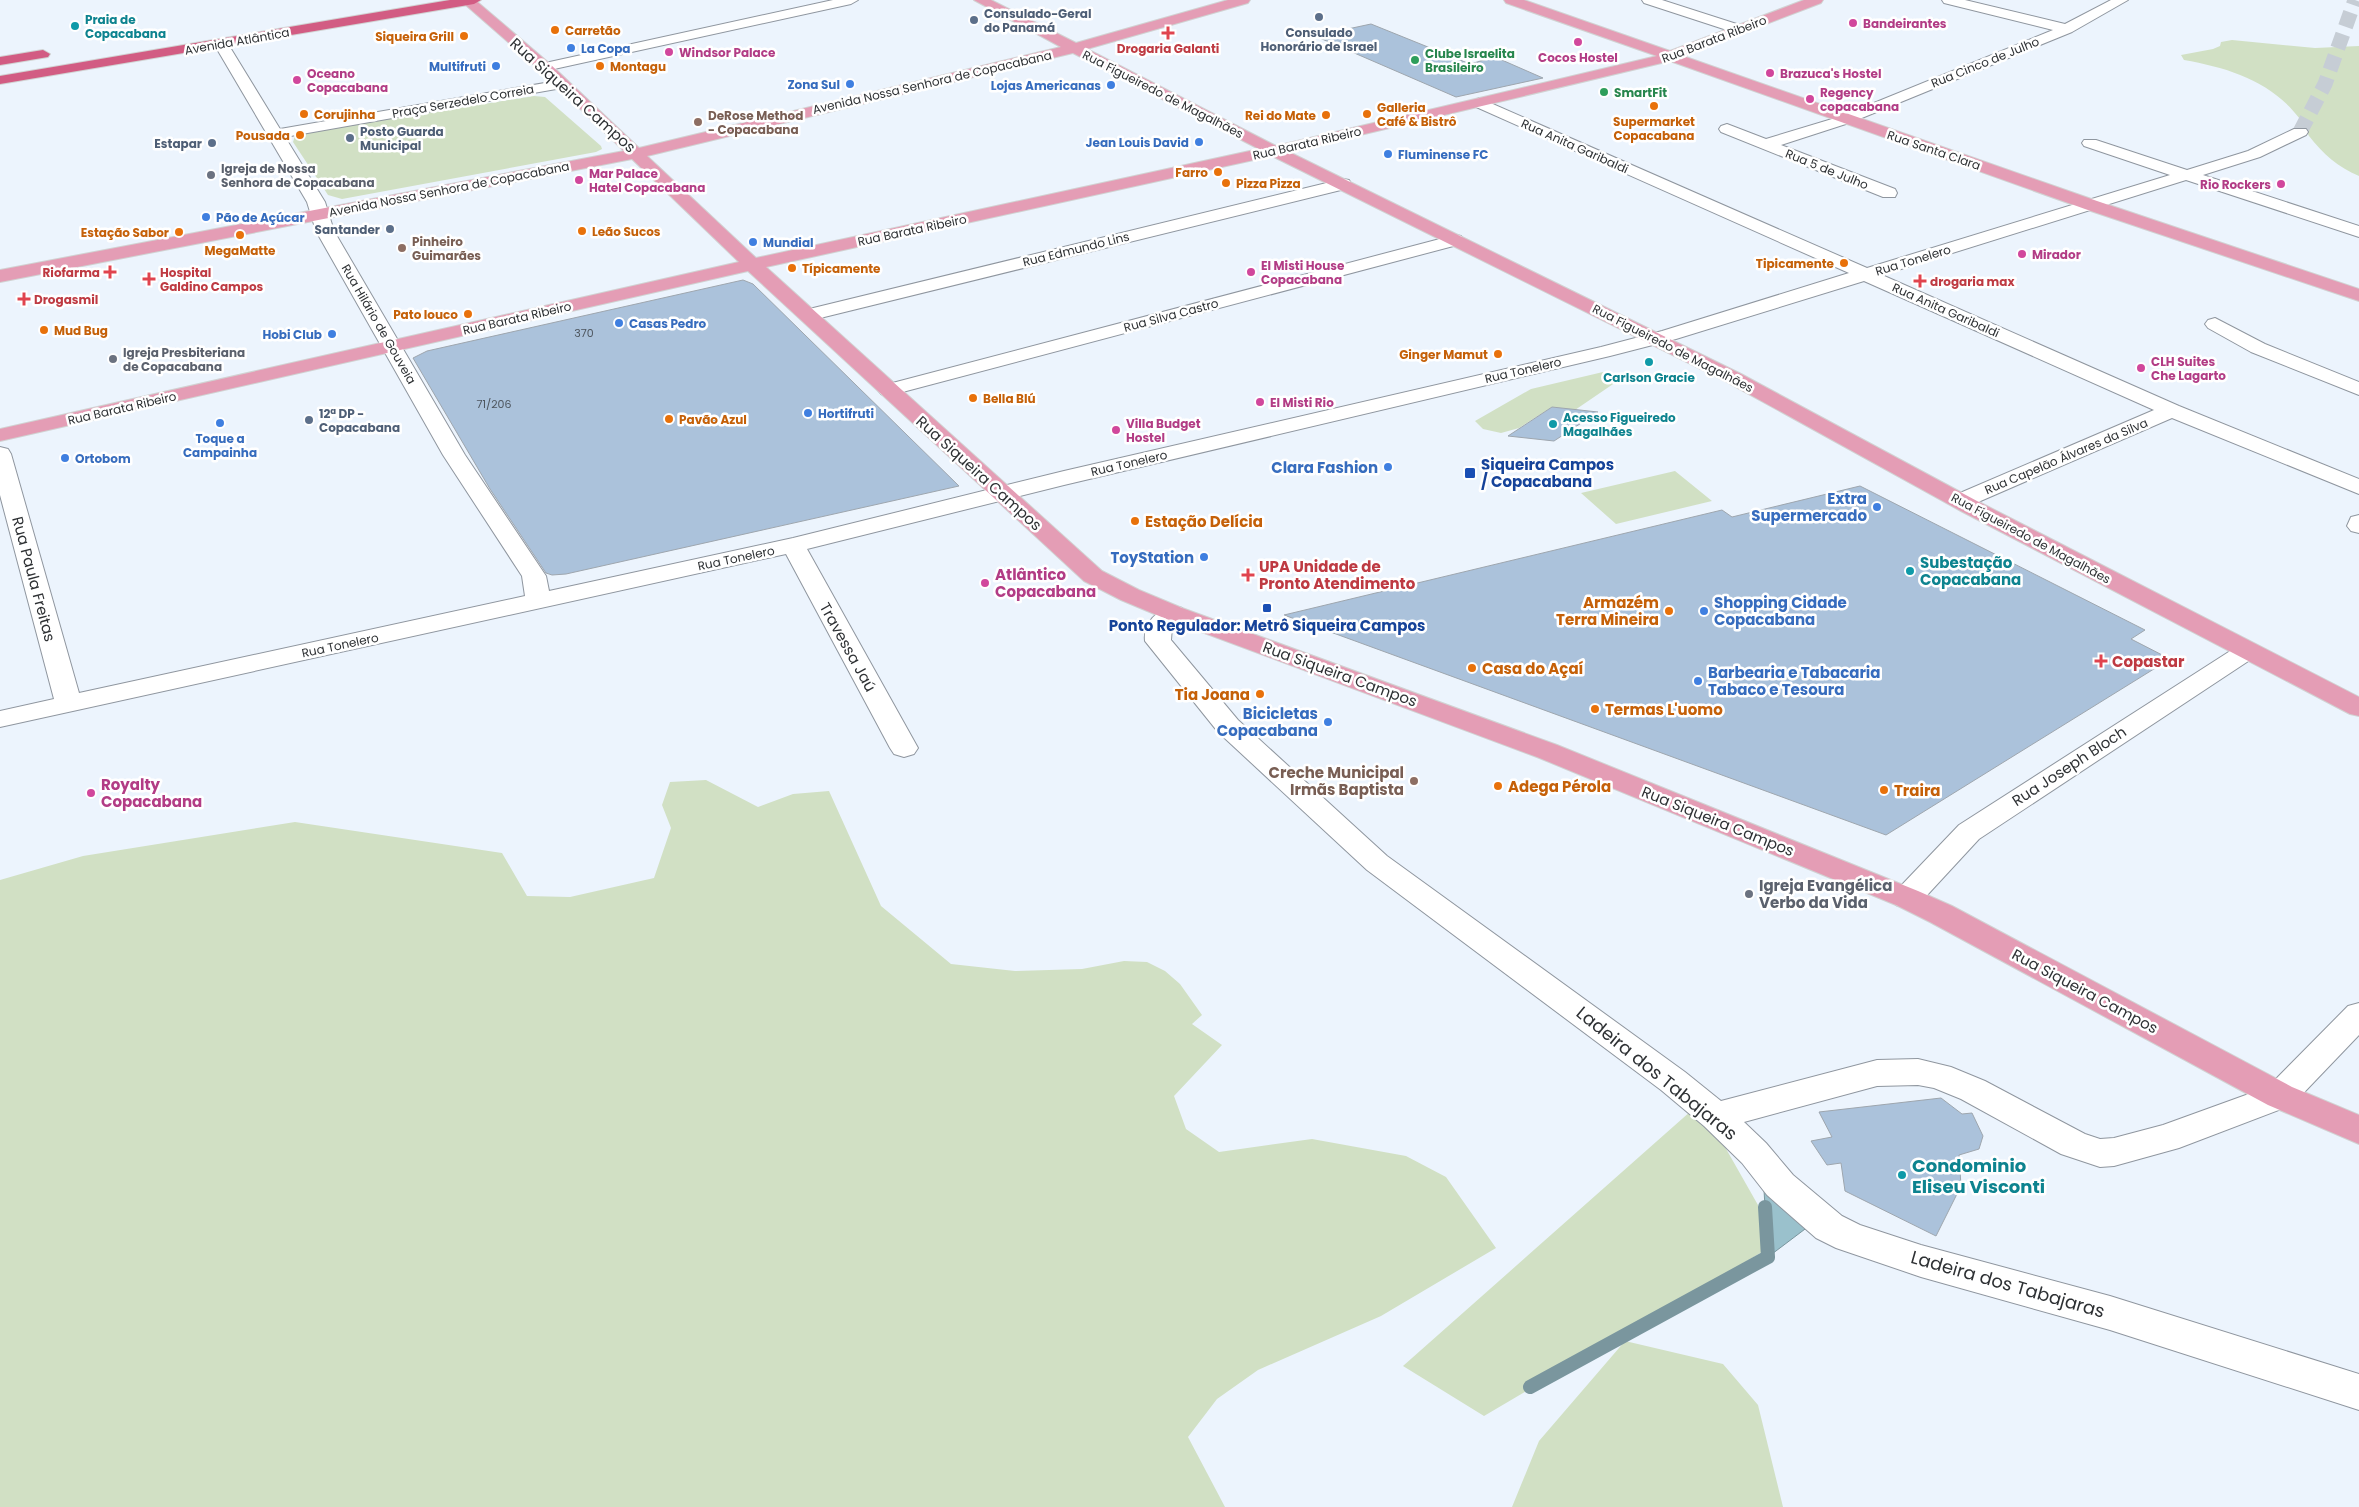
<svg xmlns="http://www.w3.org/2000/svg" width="2359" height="1507" font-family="Poppins,sans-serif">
<rect width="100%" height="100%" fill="#ecf4fd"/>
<!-- green -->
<path fill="#d1e0c4" d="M2232 40 2315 48 2359 46V176C2338 167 2323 154 2309 136 2306 131 2304 124 2300 119 2271 81 2229 68 2184 60L2181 55 2213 49 2220 46 2221 42Z
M534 96 545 97 601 146 602 149 596 152 342 199 328 195 293 142 295 136 309 132Z
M1603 372 1612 374 1619 380 1575 410 1552 407 1519 428 1501 433 1483 429 1475 421 1531 389Z
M1675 471 1712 501 1616 524 1581 493Z
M706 780 758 807 793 794 829 791 881 906 951 964 1015 971 1082 969 1124 961 1147 962 1165 971 1180 984 1202 1015 1192 1024 1222 1045 1174 1096 1186 1129 1219 1152 1312 1139 1406 1156 1446 1177 1496 1248 1381 1316 1258 1370 1217 1399 1188 1437 1225 1507H0V880L83 856 295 822 502 853 527 896 570 897 654 878 671 828 662 805 670 782Z
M1700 1103 1779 1242 1484 1416 1403 1366Z
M1625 1341 1723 1364 1758 1405 1783 1507H1512L1539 1441Z"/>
<!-- water -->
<path fill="#9ac1cc" stroke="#7a969e" d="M1764 1190 1817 1220 1768 1257Z"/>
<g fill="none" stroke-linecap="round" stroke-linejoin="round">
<!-- stream -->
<path stroke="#7a969e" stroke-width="14" d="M1530 1387 1768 1257 1765 1207"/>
</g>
<!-- building -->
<path fill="#abc2db" stroke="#9ea6ae" d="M1371 24 1470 64 1495 57 1543 78 1456 97 1315 36Z
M743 280 753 284 959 486 566 574 552 575 546 573 490 489 413 358 427 351Z
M1552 407 1598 412 1554 441 1508 436Z
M1860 486 2145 630 2131 639 2170 659 1886 835 1284 615 1722 510 1732 517Z
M1941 1098 1962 1114 1972 1113 1983 1136 1979 1149 1959 1155 1961 1186 1936 1236 1845 1191 1841 1163 1827 1165 1811 1141 1832 1137 1819 1112Z"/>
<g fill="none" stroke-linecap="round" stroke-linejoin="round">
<!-- minor-tunnel -->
<path stroke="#c6cdd5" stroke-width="15" stroke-dasharray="15 8" stroke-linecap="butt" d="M2300 132 2325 84 2355 0"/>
<!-- minor casing -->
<g stroke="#8f969f" stroke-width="2">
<path id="minor" d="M833 0H858L851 4 545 71 538 67 545 63Z
M1642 0H1662L1746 27 1748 30 1741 34 1736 33 1644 3Z
M1942 0H1965L2065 24 2111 0H2128L2072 32 1852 122 1781 145 1895 189 1897 193 1895 197H1883L1721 132 1719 129 1721 126 1727 124 1766 139 1842 116 2053 30 1944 3Z
M221 40 228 44 280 129 562 80 569 84 562 88 285 137 325 202 334 231 465 455 546 576 549 591 793 538 1064 471 1601 347 1662 331 1849 273 1474 106 1471 103 1479 98 1867 268 2170 175 2084 146 2082 143 2084 140H2096L2187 170 2248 151 2294 129H2306L2308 132 2306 135 2260 157 2203 175 2359 226V237L2186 180 1882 275 2179 406 2359 479V494L2172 418 1969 506 1961 508 1953 506 1950 501 1953 496 2154 410 1864 281 1676 339 1610 356 1064 485 807 549 918 748 914 754 904 757 894 754 890 748 786 554 0 727V711L54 699 0 495V447L8 449 11 454 79 693 525 596 522 576 443 455 316 231 307 202 214 44Z
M1343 179 1349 180 1351 184 1349 188 808 321 801 319 798 315 801 311Z
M1455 235 1461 236 1464 240 1461 244 895 394 888 396 881 394 878 390 881 386Z
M2215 318 2265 344 2359 382V395L2251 352 2208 328 2205 324 2208 320Z
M2359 515V533L2351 531 2347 526 2351 517Z
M1173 606 1182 608 1185 613 1172 627 1171 640 1238 720 1387 856 1685 1072 1721 1101 1877 1060 1918 1059 1951 1067 1985 1081 2085 1134 2100 1139 2114 1138 2163 1125 2268 1087 2348 1006 2359 1003V1035L2292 1105 2179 1148 2114 1166 2100 1167 2061 1154 1961 1099 1934 1088 1918 1085 1877 1086 1744 1122 1766 1143 1793 1175 1842 1216 1860 1225 1921 1245 2110 1296 2359 1374V1410L2110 1330 1921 1277 1836 1248 1816 1238 1767 1195 1742 1163 1704 1126 1661 1090 1367 870 1218 732 1145 641C1143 623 1157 610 1173 606Z
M2247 643 2256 646 2260 651 2256 656 1979 839 1918 905 1907 908 1896 905 1892 898 1896 891 1959 825 2238 646Z"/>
</g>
<!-- major casing -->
<g stroke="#d1d2d2" stroke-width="2">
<path id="major" d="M460 0H475L550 64 639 148 1061 47 974 0H991L1076 43 1228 0H1250L1248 3 1087 49 1276 146 1657 56 1506 3 1504 0H1524L1670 51 1804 0H1823L1821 3 1683 56 2097 201 2359 289V301L2085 209 1670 61 1289 152 1741 374 1977 501 2359 697V716L2350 714 1961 511 1727 382 1272 156 766 267 1102 571 1139 590 1182 608 1557 745 1918 891 1952 906 2292 1087 2359 1115V1144L2268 1105 1930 922 1896 905 1537 757 1164 618 1121 600 1084 581 748 271 0 441V429L739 262 632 159 0 282V270L624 151 540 70ZM1073 53 1259 149 756 258 647 156Z"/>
</g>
<!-- highway casing -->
<g stroke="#d1d2d2" stroke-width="2">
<path id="highway" d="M450 0H481L474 4 0 84V76Z
M43 50 50 54 48 57 0 65V57Z"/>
</g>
<!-- minor -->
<use href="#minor" fill="#fff" fill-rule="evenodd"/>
<!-- major -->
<use href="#major" fill="#e49db5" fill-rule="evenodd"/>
<!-- highway -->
<use href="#highway" fill="#d25c83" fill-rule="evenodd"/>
</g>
<!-- markers -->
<g fill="#5c6f8a" stroke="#fff" stroke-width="2">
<circle cx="1319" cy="17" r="5"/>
<circle cx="974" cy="20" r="5"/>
<circle cx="350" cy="138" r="5"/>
<circle cx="212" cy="143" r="5"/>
<circle cx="390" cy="229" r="5"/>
<circle cx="309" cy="420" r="5"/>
</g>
<g fill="#d1479c" stroke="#fff" stroke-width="2">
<circle cx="1853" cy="23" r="5"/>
<circle cx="1578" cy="42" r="5"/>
<circle cx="669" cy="52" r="5"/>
<circle cx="1770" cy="73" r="5"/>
<circle cx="297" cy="80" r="5"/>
<circle cx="1810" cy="99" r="5"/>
<circle cx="579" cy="180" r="5"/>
<circle cx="2281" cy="184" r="5"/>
<circle cx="2022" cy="254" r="5"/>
<circle cx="1251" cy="272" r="5"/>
<circle cx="2141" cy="368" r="5"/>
<circle cx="1260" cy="402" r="5"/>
<circle cx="1116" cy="430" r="5"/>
<circle cx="985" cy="583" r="5"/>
<circle cx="91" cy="793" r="5"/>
</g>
<g fill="#0f9aa8" stroke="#fff" stroke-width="2">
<circle cx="75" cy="26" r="5"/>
<circle cx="1649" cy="362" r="5"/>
<circle cx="1553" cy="424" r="5"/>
<circle cx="1910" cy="571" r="5"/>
<circle cx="1902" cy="1175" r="5"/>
</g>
<g fill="#e8710a" stroke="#fff" stroke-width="2">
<circle cx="555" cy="30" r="5"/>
<circle cx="464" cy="36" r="5"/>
<circle cx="600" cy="66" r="5"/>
<circle cx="1654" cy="106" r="5"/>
<circle cx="304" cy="114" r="5"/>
<circle cx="1367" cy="114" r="5"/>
<circle cx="1326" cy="115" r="5"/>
<circle cx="300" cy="135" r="5"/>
<circle cx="1218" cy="172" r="5"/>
<circle cx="1226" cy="183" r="5"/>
<circle cx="582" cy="231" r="5"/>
<circle cx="179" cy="232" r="5"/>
<circle cx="240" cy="235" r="5"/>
<circle cx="1844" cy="263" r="5"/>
<circle cx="792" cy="268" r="5"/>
<circle cx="468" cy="314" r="5"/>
<circle cx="44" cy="330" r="5"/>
<circle cx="1498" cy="354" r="5"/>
<circle cx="973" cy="398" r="5"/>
<circle cx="669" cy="419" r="5"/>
<circle cx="1135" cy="521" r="5"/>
<circle cx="1669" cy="611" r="5"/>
<circle cx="1472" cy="668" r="5"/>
<circle cx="1260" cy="694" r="5"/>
<circle cx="1595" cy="709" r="5"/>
<circle cx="1498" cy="786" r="5"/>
<circle cx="1884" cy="790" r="5"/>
</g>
<g fill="#e0444e" stroke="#fff" stroke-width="2">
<path d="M1165.5 25.5h5v5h5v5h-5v5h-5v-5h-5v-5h5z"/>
<path d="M107.5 264.5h5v5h5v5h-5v5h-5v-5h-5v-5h5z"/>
<path d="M146.5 271.5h5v5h5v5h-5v5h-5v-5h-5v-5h5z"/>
<path d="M1917.5 273.5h5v5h5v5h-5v5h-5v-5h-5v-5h5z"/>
<path d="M21.5 291.5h5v5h5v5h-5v5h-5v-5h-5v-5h5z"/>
<path d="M1245.5 567.5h5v5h5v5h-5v5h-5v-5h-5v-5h5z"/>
<path d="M2098.5 653.5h5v5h5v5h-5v5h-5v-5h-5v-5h5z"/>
</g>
<g fill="#3f7fe0" stroke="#fff" stroke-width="2">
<circle cx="571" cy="48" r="5"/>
<circle cx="496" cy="66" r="5"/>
<circle cx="850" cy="84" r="5"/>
<circle cx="1111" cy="85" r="5"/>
<circle cx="1199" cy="142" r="5"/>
<circle cx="1388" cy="154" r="5"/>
<circle cx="206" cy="217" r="5"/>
<circle cx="753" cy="242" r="5"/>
<circle cx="619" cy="323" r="5"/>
<circle cx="332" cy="334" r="5"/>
<circle cx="808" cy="413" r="5"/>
<circle cx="220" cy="423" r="5"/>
<circle cx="65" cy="458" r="5"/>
<circle cx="1388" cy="467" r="5"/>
<circle cx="1877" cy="507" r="5"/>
<circle cx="1204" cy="557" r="5"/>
<circle cx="1704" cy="611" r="5"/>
<circle cx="1698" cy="681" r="5"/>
<circle cx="1328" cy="722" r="5"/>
</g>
<g fill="#2e9e5b" stroke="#fff" stroke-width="2">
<circle cx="1415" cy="60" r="5"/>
<circle cx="1604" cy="92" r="5"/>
</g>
<g fill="#8d6e63" stroke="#fff" stroke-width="2">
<circle cx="698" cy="122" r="5"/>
<circle cx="402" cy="248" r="5"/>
<circle cx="1414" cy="781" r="5"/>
</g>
<g fill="#6b7280" stroke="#fff" stroke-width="2">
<circle cx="211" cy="175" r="5"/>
<circle cx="113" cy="359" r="5"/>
<circle cx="1749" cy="894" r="5"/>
</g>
<g fill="#1a4fb4" stroke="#fff" stroke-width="2">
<rect x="1464" y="467" width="12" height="12" rx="2.5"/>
<rect x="1262" y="603" width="10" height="10" rx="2.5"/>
</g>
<g text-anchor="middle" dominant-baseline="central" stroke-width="5" stroke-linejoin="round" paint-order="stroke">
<!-- far-number labels -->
<g font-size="11" fill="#4d555e">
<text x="584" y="333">370</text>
<text x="494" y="404">71/206</text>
</g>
<!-- far-service labels -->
<g font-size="12" font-weight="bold" fill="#4e5e75" stroke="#fff" text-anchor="start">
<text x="984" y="13">Consulado-Geral<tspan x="984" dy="14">do Panamá</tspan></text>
<text x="1319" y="32" text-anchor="middle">Consulado<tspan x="1319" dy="14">Honorário de Israel</tspan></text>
<text x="360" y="131">Posto Guarda<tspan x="360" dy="14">Municipal</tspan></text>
<text x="202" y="143" text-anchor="end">Estapar</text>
<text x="380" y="229" text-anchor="end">Santander</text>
<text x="319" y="413">12ª DP -<tspan x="319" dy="14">Copacabana</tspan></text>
</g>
<!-- far-culture labels -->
<g font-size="12" font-weight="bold" fill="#0d838f" stroke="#fff" text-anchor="start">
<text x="85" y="19">Praia de<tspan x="85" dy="14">Copacabana</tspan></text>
<text x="1649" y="377" text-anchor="middle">Carlson Gracie</text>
<text x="1563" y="417">Acesso Figueiredo<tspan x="1563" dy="14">Magalhães</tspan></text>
</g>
<!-- far-hotel labels -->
<g font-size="12" font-weight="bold" fill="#b23c85" stroke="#fff" text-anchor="start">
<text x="1863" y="23">Bandeirantes</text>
<text x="679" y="52">Windsor Palace</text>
<text x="1578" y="57" text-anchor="middle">Cocos Hostel</text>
<text x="307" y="73">Oceano<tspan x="307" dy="14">Copacabana</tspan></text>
<text x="1780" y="73">Brazuca's Hostel</text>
<text x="1820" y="92">Regency<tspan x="1820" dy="14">copacabana</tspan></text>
<text x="589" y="173">Mar Palace<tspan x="589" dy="14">Hatel Copacabana</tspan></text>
<text x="2271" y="184" text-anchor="end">Rio Rockers</text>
<text x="2032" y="254">Mirador</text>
<text x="1261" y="265">El Misti House<tspan x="1261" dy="14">Copacabana</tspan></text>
<text x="2151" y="361">CLH Suites<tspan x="2151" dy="14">Che Lagarto</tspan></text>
<text x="1270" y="402">El Misti Rio</text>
<text x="1126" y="423">Villa Budget<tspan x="1126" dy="14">Hostel</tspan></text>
</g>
<!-- far-food labels -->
<g font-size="12" font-weight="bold" fill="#c56008" stroke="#fff" text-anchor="start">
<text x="565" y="30">Carretão</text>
<text x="454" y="36" text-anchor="end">Siqueira Grill</text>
<text x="610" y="66">Montagu</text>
<text x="1377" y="107">Galleria<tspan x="1377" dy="14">Café &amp; Bistrô</tspan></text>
<text x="314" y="114">Corujinha</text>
<text x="1316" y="115" text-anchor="end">Rei do Mate</text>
<text x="1654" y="121" text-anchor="middle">Supermarket<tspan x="1654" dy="14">Copacabana</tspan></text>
<text x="290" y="135" text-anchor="end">Pousada</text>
<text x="1208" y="172" text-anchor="end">Farro</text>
<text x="1236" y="183">Pizza Pizza</text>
<text x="592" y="231">Leão Sucos</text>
<text x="169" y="232" text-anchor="end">Estação Sabor</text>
<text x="240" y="250" text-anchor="middle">MegaMatte</text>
<text x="1834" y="263" text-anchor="end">Tipicamente</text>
<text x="802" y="268">Típicamente</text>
<text x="458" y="314" text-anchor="end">Pato louco</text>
<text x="54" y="330">Mud Bug</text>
<text x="1488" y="354" text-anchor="end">Ginger Mamut</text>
<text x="983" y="398">Bella Blú</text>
<text x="679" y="419">Pavão Azul</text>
</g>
<!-- far-street labels -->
<g font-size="12" fill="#2e3134" stroke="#fff">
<text transform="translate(1714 39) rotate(-21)">Rua Barata Ribeiro</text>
<text transform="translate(237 41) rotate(-10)">Avenida Atlântica</text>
<text transform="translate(1985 62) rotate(-22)">Rua Cinco de Julho</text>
<text transform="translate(932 82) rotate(-13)">Avenida Nossa Senhora de Copacabana</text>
<text transform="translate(1163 94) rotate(27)">Rua Figueiredo de Magalhães</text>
<text transform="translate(463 101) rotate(-10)">Praça Serzedelo Correia</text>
<text transform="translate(1307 143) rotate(-13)">Rua Barata Ribeiro</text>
<text transform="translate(1575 146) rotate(24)">Rua Anita Garibaldi</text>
<text transform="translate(1934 150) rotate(19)">Rua Santa Clara</text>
<text transform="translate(1827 169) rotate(22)">Rua 5 de Julho</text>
<text transform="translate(449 189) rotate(-11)">Avenida Nossa Senhora de Copacabana</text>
<text transform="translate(912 230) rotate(-12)">Rua Barata Ribeiro</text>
<text transform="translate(1076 249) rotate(-14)">Rua Edmundo Lins</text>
<text transform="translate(1913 260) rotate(-17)">Rua Tonelero</text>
<text transform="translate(1946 310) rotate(24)">Rua Anita Garibaldi</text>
<text transform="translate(1171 315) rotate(-15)">Rua Silva Castro</text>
<text transform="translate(517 318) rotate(-13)">Rua Barata Ribeiro</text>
<text transform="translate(379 324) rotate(60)">Rua Hilário de Gouveia</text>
<text transform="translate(1673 348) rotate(27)">Rua Figueiredo de Magalhães</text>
<text transform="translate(1523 370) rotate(-13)">Rua Tonelero</text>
<text transform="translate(122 408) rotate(-13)">Rua Barata Ribeiro</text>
<text transform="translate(2066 456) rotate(-23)">Rua Capelão Álvares da Silva</text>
<text transform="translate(1129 463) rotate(-13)">Rua Tonelero</text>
<text transform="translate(2031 538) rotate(28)">Rua Figueiredo de Magalhães</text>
<text transform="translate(736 558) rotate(-12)">Rua Tonelero</text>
<text transform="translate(340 645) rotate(-12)">Rua Tonelero</text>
</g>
<!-- far-shop labels -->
<g font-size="12" font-weight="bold" fill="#366cbe" stroke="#fff" text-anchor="start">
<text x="581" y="48">La Copa</text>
<text x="486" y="66" text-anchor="end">Multifruti</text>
<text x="840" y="84" text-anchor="end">Zona Sul</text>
<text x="1101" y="85" text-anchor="end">Lojas Americanas</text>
<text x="1189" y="142" text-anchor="end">Jean Louis David</text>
<text x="1398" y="154">Fluminense FC</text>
<text x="216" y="217">Pão de Açúcar</text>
<text x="763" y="242">Mundial</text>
<text x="629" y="323">Casas Pedro</text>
<text x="322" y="334" text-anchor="end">Hobi Club</text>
<text x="818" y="413">Hortifruti</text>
<text x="220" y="438" text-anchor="middle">Toque a<tspan x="220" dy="14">Campainha</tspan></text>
<text x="75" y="458">Ortobom</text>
</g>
<!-- far-health labels -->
<g font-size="12" font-weight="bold" fill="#be3a42" stroke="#fff" text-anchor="start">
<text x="1168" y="48" text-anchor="middle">Drogaria Galanti</text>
<text x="100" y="272" text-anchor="end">Riofarma</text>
<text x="160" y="272">Hospital<tspan x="160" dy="14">Galdino Campos</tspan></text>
<text x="1930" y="281">drogaria max</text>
<text x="34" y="299">Drogasmil</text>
</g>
<!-- far-leisure labels -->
<g font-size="12" font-weight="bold" fill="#27864d" stroke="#fff" text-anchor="start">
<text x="1425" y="53">Clube Israelita<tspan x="1425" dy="14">Brasileiro</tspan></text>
<text x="1614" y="92">SmartFit</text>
</g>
<!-- far-education labels -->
<g font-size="12" font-weight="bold" fill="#785e54" stroke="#fff" text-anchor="start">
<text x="708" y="115">DeRose Method<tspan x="708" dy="14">- Copacabana</tspan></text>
<text x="412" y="241">Pinheiro<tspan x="412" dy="14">Guimarães</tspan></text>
</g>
<!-- far-worship labels -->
<g font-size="12" font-weight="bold" fill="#5b616d" stroke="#fff" text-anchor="start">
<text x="221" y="168">Igreja de Nossa<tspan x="221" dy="14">Senhora de Copacabana</tspan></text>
<text x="123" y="352">Igreja Presbiteriana<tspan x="123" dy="14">de Copacabana</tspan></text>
</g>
<!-- street labels -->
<g font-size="15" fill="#2e3134" stroke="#fff">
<text transform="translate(573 95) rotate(42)">Rua Siqueira Campos</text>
<text transform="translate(979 473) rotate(42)">Rua Siqueira Campos</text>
<text transform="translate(34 579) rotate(75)">Rua Paula Freitas</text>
<text transform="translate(848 647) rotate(61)">Travessa Jaú</text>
<text transform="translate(1340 674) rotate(20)">Rua Siqueira Campos</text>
<text transform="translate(2069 766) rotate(-33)">Rua Joseph Bloch</text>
<text transform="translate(1718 821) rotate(22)">Rua Siqueira Campos</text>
<text transform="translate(2085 991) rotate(28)">Rua Siqueira Campos</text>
</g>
<!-- transit labels -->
<g font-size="15" font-weight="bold" fill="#164399" stroke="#fff" text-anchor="start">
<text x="1481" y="464">Siqueira Campos<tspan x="1481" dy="17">/ Copacabana</tspan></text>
<text x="1267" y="625" text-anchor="middle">Ponto Regulador: Metrô Siqueira Campos</text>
</g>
<!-- shop labels -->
<g font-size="15" font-weight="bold" fill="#366cbe" stroke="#fff" text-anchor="end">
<text x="1378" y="467">Clara Fashion</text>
<text x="1867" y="498">Extra<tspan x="1867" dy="17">Supermercado</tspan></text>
<text x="1194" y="557">ToyStation</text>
<text x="1714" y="602" text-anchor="start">Shopping Cidade<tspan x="1714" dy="17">Copacabana</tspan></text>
<text x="1708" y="672" text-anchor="start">Barbearia e Tabacaria<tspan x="1708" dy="17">Tabaco e Tesoura</tspan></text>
<text x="1318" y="713">Bicicletas<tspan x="1318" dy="17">Copacabana</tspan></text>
</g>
<!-- food labels -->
<g font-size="15" font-weight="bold" fill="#c56008" stroke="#fff" text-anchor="start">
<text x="1145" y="521">Estação Delícia</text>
<text x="1659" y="602" text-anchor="end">Armazém<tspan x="1659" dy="17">Terra Mineira</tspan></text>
<text x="1482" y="668">Casa do Açaí</text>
<text x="1250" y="694" text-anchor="end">Tia Joana</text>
<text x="1605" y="709">Termas L'uomo</text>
<text x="1508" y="786">Adega Pérola</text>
<text x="1894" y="790">Traira</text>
</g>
<!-- culture labels -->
<g font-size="15" font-weight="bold" fill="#0d838f" stroke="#fff" text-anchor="start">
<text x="1920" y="562">Subestação<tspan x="1920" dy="17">Copacabana</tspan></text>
</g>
<!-- health labels -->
<g font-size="15" font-weight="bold" fill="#be3a42" stroke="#fff" text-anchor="start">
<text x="1259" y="566">UPA Unidade de<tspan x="1259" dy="17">Pronto Atendimento</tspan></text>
<text x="2112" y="661">Copastar</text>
</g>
<!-- hotel labels -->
<g font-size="15" font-weight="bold" fill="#b23c85" stroke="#fff" text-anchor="start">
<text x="995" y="574">Atlântico<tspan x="995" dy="17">Copacabana</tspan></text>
<text x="101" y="784">Royalty<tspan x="101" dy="17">Copacabana</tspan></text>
</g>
<!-- education labels -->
<g font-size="15" font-weight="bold" fill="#785e54" stroke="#fff" text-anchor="end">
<text x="1404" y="772">Creche Municipal<tspan x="1404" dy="17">Irmãs Baptista</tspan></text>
</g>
<!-- worship labels -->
<g font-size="15" font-weight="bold" fill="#5b616d" stroke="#fff" text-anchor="start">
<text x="1759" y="885">Igreja Evangélica<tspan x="1759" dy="17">Verbo da Vida</tspan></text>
</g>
<!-- near-street labels -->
<g font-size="18" fill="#2e3134" stroke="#fff">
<text transform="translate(1657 1073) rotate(39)">Ladeira dos Tabajaras</text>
<text transform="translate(2008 1284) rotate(16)">Ladeira dos Tabajaras</text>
</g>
<!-- near-culture labels -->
<g font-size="18" font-weight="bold" fill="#0d838f" stroke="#fff" text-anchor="start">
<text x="1912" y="1165">Condominio<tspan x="1912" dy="21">Eliseu Visconti</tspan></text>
</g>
</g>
</svg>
